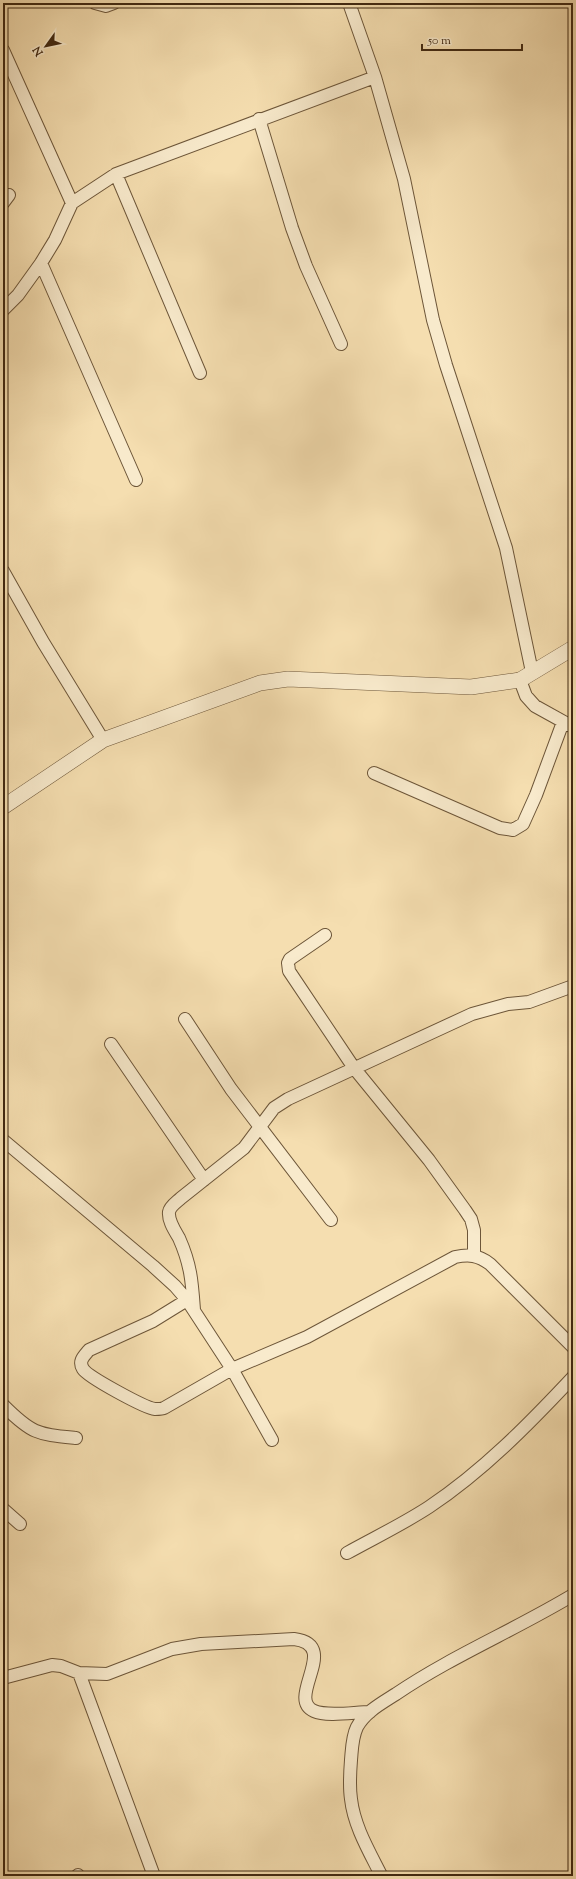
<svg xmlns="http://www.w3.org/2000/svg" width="576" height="1879" font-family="'Sorts Mill Goudy',serif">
<rect width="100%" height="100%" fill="#f5deb0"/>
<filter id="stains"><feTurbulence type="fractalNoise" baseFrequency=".005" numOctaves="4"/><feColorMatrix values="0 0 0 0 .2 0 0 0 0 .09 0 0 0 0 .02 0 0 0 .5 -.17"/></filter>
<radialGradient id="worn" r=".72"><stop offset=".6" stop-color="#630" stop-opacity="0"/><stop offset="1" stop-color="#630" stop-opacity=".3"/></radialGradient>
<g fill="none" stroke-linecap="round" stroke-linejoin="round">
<!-- minor casing -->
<g stroke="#6d5639" stroke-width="14">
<path id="minor" d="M95 3 106 6 114 3
M349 3 375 77 404 179 433 320 446 365 506 548 532 672
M3 50 72 203
M259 119 292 228 306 266 341 344
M116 174 200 373
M3 203 9 195
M41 263 136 480
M3 310 18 295 41 263 55 240 72 203 116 174 375 77
M3 571 43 642 103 740
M520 680 526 696 535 706 573 727
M374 773 500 828 513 830 523 824 536 795 563 722
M325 935 290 959 288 963 289 971 354 1068 429 1160 465 1210 471 1219 474 1230V1256
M185 1019 231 1089 331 1220
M111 1044 204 1180
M3 1140 153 1266 175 1286 187 1300 232 1369 307 1337 455 1257C469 1254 478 1255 490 1264L573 1347
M187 1300 153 1321 89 1350C84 1356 78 1361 83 1369 88 1377 145 1408 155 1409 158 1409 162 1409 164 1408L232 1369 272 1440
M194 1310C192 1282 191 1265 179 1238 175 1231 168 1221 169 1212 170 1206 177 1202 181 1198L244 1148 274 1108 288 1099 472 1014 508 1004 529 1002 573 986
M3 1405C32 1434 37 1434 76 1438
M3 1509 20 1524
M347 1553C374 1538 403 1524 429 1507 483 1471 529 1424 573 1377
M79 1673 154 1876
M3 1678 52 1665 61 1666 79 1673 107 1674 172 1649 201 1644 294 1639C342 1645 285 1698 314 1711 327 1717 355 1712 370 1712
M381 1875C369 1851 354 1826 351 1799 349 1786 350 1773 351 1760 352 1749 352 1737 357 1727 365 1712 382 1703 396 1694 452 1656 515 1630 573 1595
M77 1876 78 1875"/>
</g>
<!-- tertiary casing -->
<g stroke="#6d5639" stroke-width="16">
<path id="tertiary" d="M3 807 103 740 260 683 288 679 471 687 520 680 573 648"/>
</g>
<!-- minor -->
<use href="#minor" stroke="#f8eacc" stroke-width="12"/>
<!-- tertiary -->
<use href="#tertiary" stroke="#f8eacc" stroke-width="15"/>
</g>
<!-- margin -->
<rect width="576" height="1879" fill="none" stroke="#f5deb0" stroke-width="16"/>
<rect x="4" y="4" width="568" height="1871" fill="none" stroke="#402811" stroke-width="2"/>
<rect x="8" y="8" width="560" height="1863" fill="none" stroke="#402811"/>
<!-- north arrow -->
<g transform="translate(46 46) rotate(237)" stroke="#f8eacc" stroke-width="3" paint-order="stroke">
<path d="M0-3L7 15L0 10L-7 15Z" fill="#402811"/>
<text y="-6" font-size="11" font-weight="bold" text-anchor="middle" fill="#402811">N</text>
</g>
<!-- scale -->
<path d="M422 44v6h100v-6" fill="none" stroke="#402811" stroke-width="2"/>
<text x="428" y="44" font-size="12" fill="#402811" stroke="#f8eacc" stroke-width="3" paint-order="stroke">50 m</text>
<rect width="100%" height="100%" filter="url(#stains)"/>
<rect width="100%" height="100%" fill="url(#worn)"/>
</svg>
